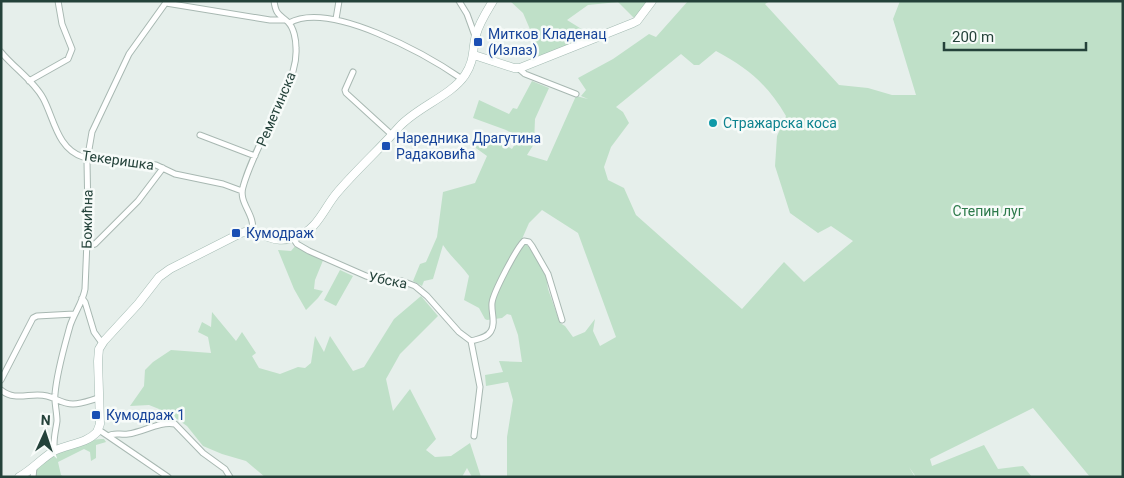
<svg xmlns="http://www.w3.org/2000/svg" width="1124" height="478" font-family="Roboto,sans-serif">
<rect width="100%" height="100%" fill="#e6efeb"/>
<!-- green -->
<path fill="#bfe0c8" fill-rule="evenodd" d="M510 1H652L637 21 618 2 588 5 567 20 596 38 537 61 535 41 523 13Z
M688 1H770L765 4 839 85 868 88 892 95H916L893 19 900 1H1123V477H1090L1033 408 930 459 932 466 984 445 998 469 1023 466 1032 477H916L909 467 915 477H507V437L513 400 508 382 486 386 485 375 503 372 499 361 522 362 518 335 511 315 507 314 502 318 487 320 485 319 479 308 464 300 469 276C461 265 451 257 443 245L433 279 424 281 422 286 413 281 420 264 426 262 437 237 443 192 475 183 487 156 466 141C485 136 495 139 512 149L519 137 506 130 473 118 479 100 509 114 513 108 517 109 532 81 549 88 535 119 534 144 527 155 547 161 576 96 588 99 581 96 586 90 578 78 613 59 649 34 656 37ZM716 51C748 68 768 85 786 116L777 136 775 166 790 213 818 233 831 226 853 241 804 282 784 262 742 309 636 215 624 188 608 180 604 167 611 147 629 123 623 112 616 107 681 54 694 65H699ZM542 210 578 233 616 337 600 346 593 331 595 319 585 332 573 337 565 326 560 323 548 289 546 275 535 255 522 239 529 223Z
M297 244 324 258 315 280 314 289 323 291 318 298 306 310 294 289 278 250 291 251Z
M340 270 353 276 336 306 324 300Z
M421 296 438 316 400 354 386 379 393 411 410 389 436 439 426 450 435 457 451 456 470 443 481 477H472L467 468 462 477H265L246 461 222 454 203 446 187 426 174 417 147 424 153 418 159 409 149 405 130 406 144 386 145 370 153 362 171 350 211 353 208 337 198 332 202 322 211 327 212 312 236 341 242 332 256 353 252 356 259 368 280 374 298 367 305 368 311 363 315 336 324 352 330 336 353 371 364 367 394 319Z
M101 439H104L106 442 96 445V458L91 461 90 452 84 449 58 462 61 475 64 477H34L35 470C54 455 75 441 101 439Z"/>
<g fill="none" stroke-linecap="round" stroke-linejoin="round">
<!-- street casing -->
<g stroke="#a8b8b2" stroke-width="7">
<path id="street" d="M459 1 467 14 475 36
M166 3 270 20H285
M336 19 339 1
M289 23C330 0 427 55 462 79
M1 52C14 68 33 80 43 98 54 118 57 149 83 157L156 165 175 174 223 184 242 191
M518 68 525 74 576 94
M353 72 345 90 346 93 392 135
M29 81 68 59 72 49 62 24 58 1
M200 135 255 156
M252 231C256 215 238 203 243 187 251 157 272 122 285 92 291 78 297 64 296 48 296 40 294 28 288 22 279 14 276 15 274 1
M293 238 297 244 309 251 366 276 383 280 402 281 415 286 427 296 459 332 471 341 480 387 474 436
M87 246 95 244 138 201 163 168
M82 298 85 302 94 332 102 343
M471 341C478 339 487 338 491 331 496 323 491 312 492 303 493 293 516 249 524 241L529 242 532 246 548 274 562 320
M1 380 33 318 37 316 74 314
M1 390C16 402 30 392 47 396 56 398 62 404 73 404 82 404 91 400 99 398
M99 430 108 436C114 432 120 435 128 434 144 432 159 421 175 424L203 453 225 469 230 477
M108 436 168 477
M55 451C52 443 56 430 57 421 57 412 54 401 55 394 57 371 64 348 70 326 74 313 83 302 85 289L88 217 87 161 92 132 129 54 167 1
M33 477 34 468"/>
</g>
<!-- secondary casing -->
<g stroke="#a4bbb3" stroke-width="9">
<path id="secondary" d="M474 55 514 68H520L633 23 637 21 652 1
M19 477C32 470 42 458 54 451 68 444 86 444 97 432L100 424 98 361 99 349 104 341 138 304 159 277 170 269 241 233C261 227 270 247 296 237 317 230 323 210 336 194 356 170 379 150 399 127 417 107 451 96 465 75 475 60 472 50 476 35 479 23 487 11 493 1"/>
</g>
<!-- street -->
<use href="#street" stroke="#fff" stroke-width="5"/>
<!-- secondary -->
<use href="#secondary" stroke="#fff" stroke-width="8"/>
</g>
<!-- markers -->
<g fill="#1a4fb4" stroke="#f7fbf9" stroke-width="2">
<rect x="473" y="37" width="10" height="10" rx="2.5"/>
<rect x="381" y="141" width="10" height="10" rx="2.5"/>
<rect x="231" y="228" width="10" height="10" rx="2.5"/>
<rect x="91" y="410" width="10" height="10" rx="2.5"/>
</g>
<circle fill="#0f9aa8" stroke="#f7fbf9" stroke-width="2" cx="713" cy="123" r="5"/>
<g text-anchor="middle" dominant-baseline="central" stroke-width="5" stroke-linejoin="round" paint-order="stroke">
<!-- transit labels -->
<g font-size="14" fill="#164399" stroke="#f7fbf9" text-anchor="start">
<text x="488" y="34">Митков Кладенац<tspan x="488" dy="16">(Излаз)</tspan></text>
<text x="396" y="138">Наредника Драгутина<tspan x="396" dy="16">Радаковића</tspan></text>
<text x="246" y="233">Кумодраж</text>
<text x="106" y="415">Кумодраж 1</text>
</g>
<!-- street labels -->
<g font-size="14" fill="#24423a" stroke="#f7fbf9">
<text transform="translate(276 109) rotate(-67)">Реметинска</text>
<text transform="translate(118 160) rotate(8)">Текеришка</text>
<text transform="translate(87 219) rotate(-89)">Божићна</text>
<text transform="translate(388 280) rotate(11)">Убска</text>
</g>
<!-- culture labels -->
<g font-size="14" fill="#0d838f" stroke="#f7fbf9" text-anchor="start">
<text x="723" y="123">Стражарска коса</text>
</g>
<!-- park labels -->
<g font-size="14" fill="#2d7a4b" stroke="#f7fbf9">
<text x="988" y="211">Степин луг</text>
</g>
</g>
<!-- border -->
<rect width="1124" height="478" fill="none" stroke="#24423a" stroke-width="5"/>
<!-- north arrow -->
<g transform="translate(45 433) rotate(3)" stroke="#f7fbf9" stroke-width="4" paint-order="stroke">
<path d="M0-4L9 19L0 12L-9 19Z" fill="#24423a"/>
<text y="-8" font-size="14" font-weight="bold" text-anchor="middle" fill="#24423a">N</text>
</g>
<!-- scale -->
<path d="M944 42v8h142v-8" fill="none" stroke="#24423a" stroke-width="2.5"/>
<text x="952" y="42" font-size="15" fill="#24423a" stroke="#f7fbf9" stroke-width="4" paint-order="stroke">200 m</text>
</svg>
